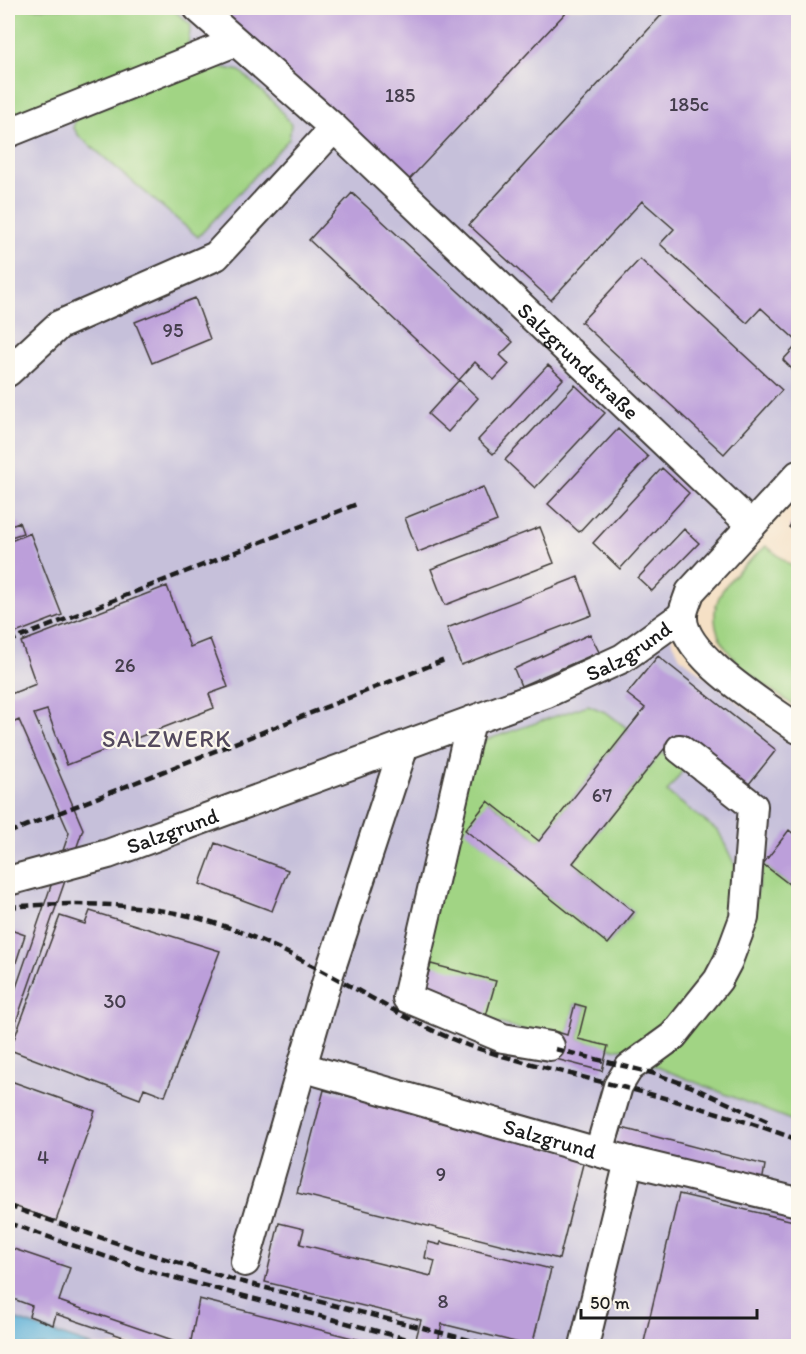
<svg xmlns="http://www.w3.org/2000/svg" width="806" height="1354" font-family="Itim,sans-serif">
<rect width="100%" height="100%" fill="#fbf7ec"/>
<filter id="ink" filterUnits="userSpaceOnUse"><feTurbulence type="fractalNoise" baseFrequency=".0167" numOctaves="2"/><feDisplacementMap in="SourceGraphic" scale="12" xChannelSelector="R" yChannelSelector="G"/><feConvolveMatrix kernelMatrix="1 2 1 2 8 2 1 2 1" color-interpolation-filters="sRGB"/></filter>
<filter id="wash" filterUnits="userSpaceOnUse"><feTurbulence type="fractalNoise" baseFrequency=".008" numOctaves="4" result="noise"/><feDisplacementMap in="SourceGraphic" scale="24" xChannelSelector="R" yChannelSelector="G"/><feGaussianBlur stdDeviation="1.35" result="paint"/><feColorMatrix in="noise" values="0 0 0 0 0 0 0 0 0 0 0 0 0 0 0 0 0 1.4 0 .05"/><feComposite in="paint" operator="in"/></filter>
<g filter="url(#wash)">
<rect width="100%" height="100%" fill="#f5e0c5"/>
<!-- industrial -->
<path fill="#c6c0da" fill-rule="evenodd" d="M8 8H798V458L675 590 668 612 671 638 680 657 798 749V891L764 865 742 963 647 1063 798 1123V1346H8ZM587 705 607 713 628 730 539 841 488 801 465 830 608 944 634 912 662 752 683 771 667 792 719 832 614 1049 608 1046 586 1007 575 1004 567 1035 414 998 474 744Z"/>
<!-- green -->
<path fill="#a1d484" stroke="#5e7850" stroke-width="1.5" d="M8 8H171L191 25 187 50 13 120C4 98 7 78 14 56L8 47Z
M215 66 240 71 278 107 291 124 289 139 198 237 79 136 73 127 76 119 192 70Z
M766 546 798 571V709C765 684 697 648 719 597 727 578 751 560 766 546Z
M588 705 607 713 628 729 539 841 489 801 466 830 608 944 634 912 573 863 661 752 684 769 667 792 719 832 736 868 732 923 719 959 666 1032 636 1049H614L578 1039 586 1007 575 1004 567 1035 554 1032 552 1039 414 998 474 744Z
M763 864 798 891V1123L647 1063 742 963Z"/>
<!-- water -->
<path fill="#5cafd7" stroke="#3c667a" stroke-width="1.5" d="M8 1317 93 1346H8Z"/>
<g id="blocks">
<!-- building -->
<path fill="#bc9fda" d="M219 8H570L406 183Z
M668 8H798V342L761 308 747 323 660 244 674 229 642 201 551 300 469 225Z
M352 193 513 342 500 355 509 364 494 380 475 362 459 380 309 240Z
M640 259 782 390 724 454 581 322Z
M195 298 210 339 152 363 135 322Z
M798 344V375L783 360Z
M548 365 563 379 493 454 478 440Z
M459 380 478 398 448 432 428 414Z
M575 385 605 413 535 488 505 460Z
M618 429 648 457 579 532 548 504Z
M662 468 689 493 620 569 593 543Z
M483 487 497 521 418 552 405 518Z
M798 514V534L789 527Z
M19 522 23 533 8 538V526Z
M540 527 554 563 445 605 431 569Z
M684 529 699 543 652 591 638 578Z
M30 533 62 615 8 636V542Z
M578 577 592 615 461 665 447 628Z
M167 586 190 647 210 639 228 687 209 694 214 708 67 765 47 710 34 714 83 829 8 1045V1011L69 833 19 720 8 725V695L36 684 21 642Z
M590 634 599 652 521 686 514 669Z
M658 656 776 750 745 789 676 734 573 863 634 912 608 944 465 830 488 801 539 841 645 708 627 694Z
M789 830 798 838V891L763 864Z
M215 843 288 870 272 911 200 884Z
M90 911 220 951 165 1096 144 1088 140 1099 10 1050 60 916 85 924Z
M8 929 25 935 8 987Z
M431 964 496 981 486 1016 421 999Z
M575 1004 586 1007 578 1039 608 1046 602 1071 548 1057 554 1031 567 1035Z
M8 1080 95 1111 56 1221 8 1204Z
M324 1090 585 1156 559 1259 297 1193Z
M622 1128 765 1165 762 1183 616 1145Z
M679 1194 798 1222V1346H643Z
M279 1223 304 1229 300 1244 431 1276 435 1261 425 1258 428 1242 440 1245 441 1242 551 1269 532 1346 442 1324 437 1346H414L421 1320 265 1282Z
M8 1247 70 1268 59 1301 190 1346 199 1299 384 1346H150L56 1314 53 1325 29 1316 32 1306 8 1297Z"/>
</g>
</g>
<g filter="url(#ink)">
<use href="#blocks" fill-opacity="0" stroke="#3d3935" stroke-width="1.5"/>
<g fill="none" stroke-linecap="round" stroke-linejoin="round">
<!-- minor casing -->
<g stroke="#3d3935" stroke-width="32">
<g id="minor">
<path id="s1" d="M198 8 334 128 751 525"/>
<path d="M8 133 235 42"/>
<path d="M8 372 59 325 216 256 334 128"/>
<path d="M798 475 690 592C688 599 684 607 683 614 679 655 769 707 798 729"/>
<path d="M471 721 407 998 503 1038 550 1046"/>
<path id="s2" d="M8 881 108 854 547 693 623 658 683 615"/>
<path id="s3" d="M302 1067 629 1161 798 1202"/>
<path d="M599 1152 618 1086 629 1068 673 1036 718 980 728 961 744 918 753 806 680 749"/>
<path d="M245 1262 329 974 404 746"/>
<path d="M584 1346 629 1161"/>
</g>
</g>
<!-- minor -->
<use href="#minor" stroke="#fff" stroke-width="28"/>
<!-- rail -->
<path stroke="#1c1c1c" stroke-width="4.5" stroke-dasharray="9 4.5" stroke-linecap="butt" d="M8 642 357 504
M8 833 447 659
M8 907C71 902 139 902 201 919 246 931 289 953 330 975 375 999 419 1027 467 1045 509 1059 552 1069 594 1080 663 1097 732 1115 798 1140
M555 1049 652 1073 690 1086 771 1123
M8 1206 146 1253 231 1279 493 1346
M8 1223 145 1270 434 1346"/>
</g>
</g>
<g text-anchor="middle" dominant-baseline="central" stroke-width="4.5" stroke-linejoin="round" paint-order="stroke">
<!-- number labels -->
<g font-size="20" fill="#443d4c">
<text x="400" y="95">185</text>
<text x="689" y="104">185c</text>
<text x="173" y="330">95</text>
<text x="125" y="665">26</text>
<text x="602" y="795">67</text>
<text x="115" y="1001">30</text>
<text x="43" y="1157">4</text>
<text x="441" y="1174">9</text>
<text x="443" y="1301">8</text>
</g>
<!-- street labels -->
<g font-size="22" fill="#1c1c1c" stroke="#fbf7ec">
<text stroke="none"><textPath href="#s1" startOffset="519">Salzgrundstraße</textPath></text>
<text stroke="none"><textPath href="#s2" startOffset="663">Salzgrund</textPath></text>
<text stroke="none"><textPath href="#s2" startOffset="172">Salzgrund</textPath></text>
<text stroke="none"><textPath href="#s3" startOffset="258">Salzgrund</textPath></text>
</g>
<!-- neighbourhood labels -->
<g font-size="24" letter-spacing="1.5" fill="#544a5e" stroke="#fbf7ec">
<text x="167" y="738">SALZWERK</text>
</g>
</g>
<!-- margin -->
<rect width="806" height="1354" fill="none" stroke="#fbf7ec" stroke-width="30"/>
<!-- scale -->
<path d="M581 1309v9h176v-9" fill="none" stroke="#1c1c1c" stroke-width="3"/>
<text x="590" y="1309" font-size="18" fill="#1c1c1c" stroke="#fbf7ec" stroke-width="4.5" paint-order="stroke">50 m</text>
</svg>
